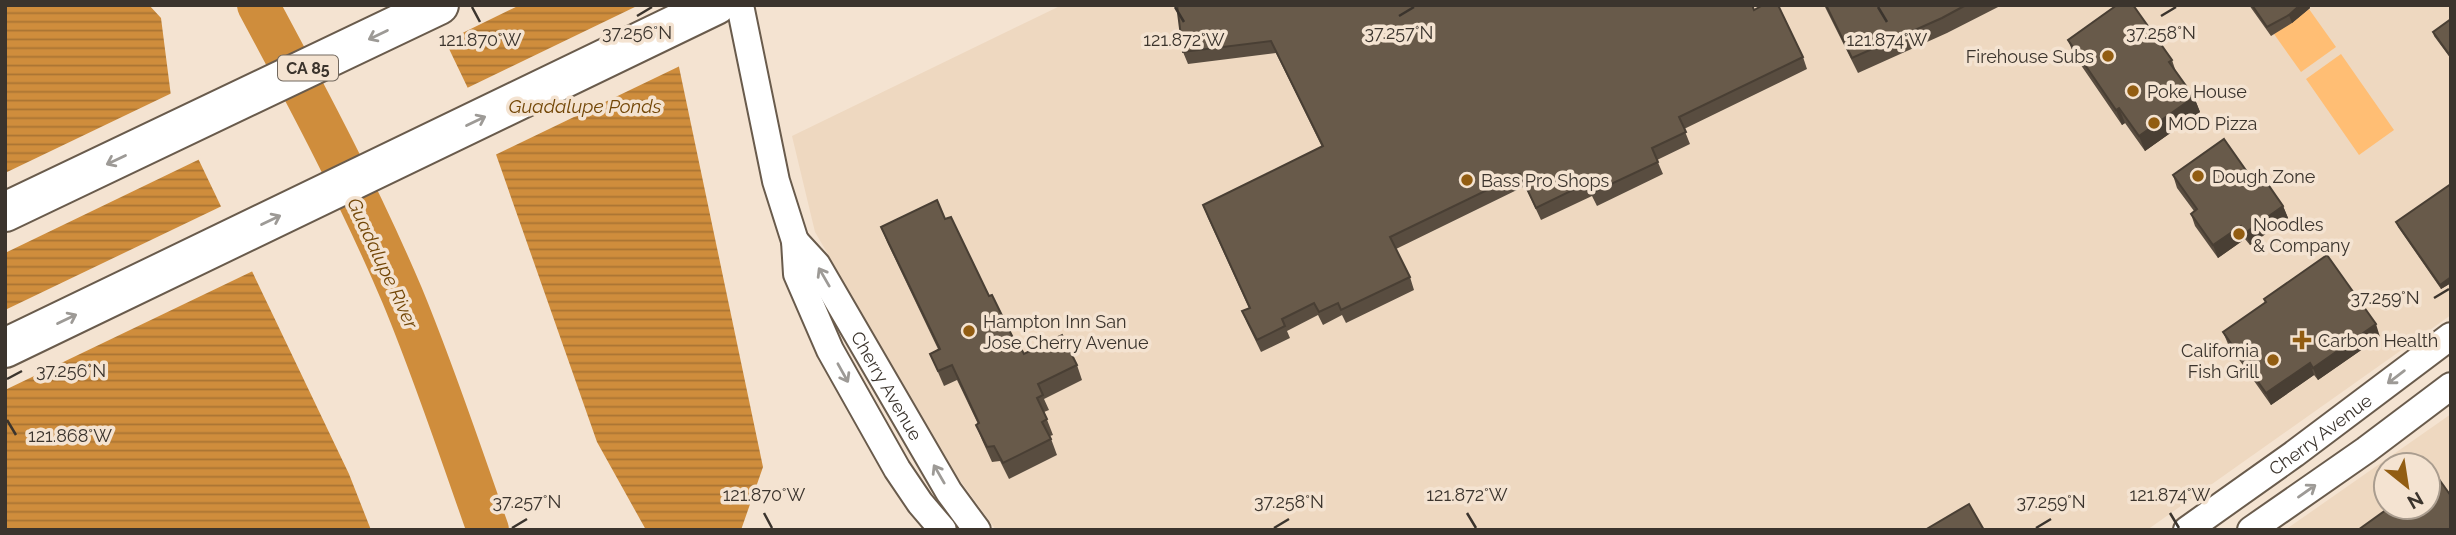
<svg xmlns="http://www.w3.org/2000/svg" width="2456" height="535" font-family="Raleway,sans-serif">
<defs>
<pattern id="water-rules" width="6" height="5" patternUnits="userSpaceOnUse" patternTransform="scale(1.75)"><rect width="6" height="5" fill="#cf8d3c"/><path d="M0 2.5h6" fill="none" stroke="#a97433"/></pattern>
</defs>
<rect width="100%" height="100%" fill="#f4e3d1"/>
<!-- built -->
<path fill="#eed8c0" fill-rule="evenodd" d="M1062 5H2451V315L2147 530H996L959 479 815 232 792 136Z
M2451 414V530H2285ZM2386 465H2428V507H2386Z"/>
<!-- green -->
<path fill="#ffbe74" d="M2309 9 2336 47 2301 72 2274 34Z
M2341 54 2394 130 2359 155 2306 79Z"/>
<!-- water -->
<path fill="url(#water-rules)" d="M5 5H149L161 18 172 104 349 474 371 530H5Z
M428 5H666L763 467 741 530H646L597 442 486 126Z"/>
<!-- pier -->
<path fill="#f4e3d1" d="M424 5H520L442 43Z
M639 5H670L682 65 493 156 483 128 465 89Z
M174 92 176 103 202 158 5 253V173Z
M224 205 255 270 5 390V310Z"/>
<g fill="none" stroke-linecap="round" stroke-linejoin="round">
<!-- river -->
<path stroke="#cf8d3c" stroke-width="42" d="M258 5C309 100 360 196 402 295 434 372 460 451 488 530"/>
<!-- tertiary casing -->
<g stroke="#695b4c" stroke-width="30">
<g id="tertiary">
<path d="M740 5 776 181 795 241 797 274 830 350 897 469 920 503 943 530"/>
<path id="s1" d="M795 241 817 265 949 492 977 530"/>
<path id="s2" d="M2187 530 2294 454 2451 336"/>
<path d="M2251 530 2366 450 2451 386"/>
</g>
</g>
<!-- motorway casing -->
<g stroke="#695b4c" stroke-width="42">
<path id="motorway" d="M5 212 439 5
M5 348 716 5"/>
</g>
<!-- tertiary -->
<use href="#tertiary" stroke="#fff" stroke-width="26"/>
<!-- motorway -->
<use href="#motorway" stroke="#fff" stroke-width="38"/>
</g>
<!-- wall -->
<path fill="#594d40" d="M1177 5 1754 10 1803 57 1807 69 1684 129 1690 144 1657 160 1663 174 1597 206 1592 196 1541 220 1525 186 1396 249 1410 277 1414 290 1346 323 1342 315 1323 325 1318 315 1287 331 1290 338 1261 352 1247 323 1242 311 1249 308 1208 218 1203 205 1322 147 1276 53 1188 64 1183 52Z
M1824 5H2002L1947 33 1858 73Z
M2249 5H2309L2310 8 2292 23 2271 36Z
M2451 19V59L2434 36 2433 32Z
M2068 40 2172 60 2176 72 2194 97 2200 112 2145 151 2125 123 2122 125 2074 55Z
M2173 175 2250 176 2283 206 2288 218 2250 245 2245 239 2218 258 2195 226 2191 214 2194 211 2177 188Z
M2451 184V283L2441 289 2398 227 2396 222Z
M945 219 1015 342 1024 354 1077 365 1082 380 1044 399 1049 410 1044 412 1053 435 1050 436 1057 455 1009 479 1000 461 992 462 982 440 976 425 978 424 957 380 944 386 930 354 938 349 887 242 881 227Z
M2264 299 2380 337 2318 380 2314 375 2271 405 2228 344 2223 332 2265 303Z"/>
<!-- shaded-wall -->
<path fill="#493f34" d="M2300 5H2309L2310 8 2292 23 2289 15Z
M2194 97 2200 112 2145 151 2139 136Z
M2119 108 2125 123 2122 125 2116 110Z
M2283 206 2288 218 2250 245 2245 233Z
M2241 226 2245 239 2218 258 2213 245Z
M2451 277V283L2441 289 2440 285Z
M2376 324 2380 337 2318 380 2313 368Z
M2310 363 2314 375 2271 405 2266 393Z"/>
<!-- building -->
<path fill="#685a4a" stroke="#493f34" stroke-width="2" d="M1177 5H1752L1754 10 1763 5H1778L1803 57 1679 117 1686 132 1652 148 1658 162 1592 193 1587 183 1536 208 1520 174 1390 237 1410 277 1341 310 1338 303 1319 312 1314 303 1282 319 1285 326 1257 340 1242 311 1250 308 1203 205 1323 146 1271 41 1183 52Z
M1826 5H1966L1942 18 1852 58Z
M2117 5H2133L2172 60 2169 62 2194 97 2139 136 2119 108 2116 110 2068 40Z
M2252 5H2300L2289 15 2267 27Z
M2451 19V57L2433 32Z
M2224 139 2250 176 2258 170 2283 206 2245 233 2241 226 2213 245 2191 214 2197 209 2173 175Z
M2451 184V277L2440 285 2396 222Z
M937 200 945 219 951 217 989 296 992 295 1015 342 1017 341 1024 354 1062 335 1077 365 1038 384 1043 395 1037 398 1047 419 1042 422 1051 439 1003 463 994 446 987 447 976 425 979 423 952 365 938 371 930 354 940 349 881 227Z
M2327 255 2376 324 2313 368 2310 363 2266 393 2223 332 2266 302 2264 299Z
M2436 475 2451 496V530H2358L2390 507H2428V480Z
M1969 504 1984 530H1925Z"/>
<!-- one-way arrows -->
<defs><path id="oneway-shaft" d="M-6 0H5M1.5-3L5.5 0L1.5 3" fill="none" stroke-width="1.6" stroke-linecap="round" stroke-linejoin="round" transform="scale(1.75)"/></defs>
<g stroke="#9d9a96">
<use href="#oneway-shaft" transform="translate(378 35) rotate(154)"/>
<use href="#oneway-shaft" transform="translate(476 121) rotate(-26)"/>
<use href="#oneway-shaft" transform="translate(116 160) rotate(155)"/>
<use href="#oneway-shaft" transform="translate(271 220) rotate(-26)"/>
<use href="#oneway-shaft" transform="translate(824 277) rotate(-120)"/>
<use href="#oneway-shaft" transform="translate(67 319) rotate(-26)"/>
<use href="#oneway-shaft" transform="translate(843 373) rotate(61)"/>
<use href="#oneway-shaft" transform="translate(2396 377) rotate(143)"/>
<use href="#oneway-shaft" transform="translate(939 474) rotate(-120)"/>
<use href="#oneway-shaft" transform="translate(2307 491) rotate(-35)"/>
</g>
<!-- ticks -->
<path fill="none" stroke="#3b342d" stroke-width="2.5" d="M472 7 480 22M1175 7 1184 22M1878 7 1887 22M637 16 652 7M1399 16 1414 7M2161 16 2176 7M2434 298 2449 289M7 379 22 371M7 420 16 435M764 513 772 528M1467 513 1476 528M2170 513 2179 528M512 528 527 519M1274 528 1289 519M2036 528 2051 519"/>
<!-- markers -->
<g fill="#925d12" stroke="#f4e3d1" stroke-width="2.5">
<circle cx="2108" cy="56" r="7"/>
<circle cx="2133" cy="91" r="7"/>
<circle cx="2154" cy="123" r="7"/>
<circle cx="2198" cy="176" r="7"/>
<circle cx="1467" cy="180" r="7"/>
<circle cx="2239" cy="234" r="7"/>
<circle cx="969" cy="331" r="7"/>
<path d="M2298.5 329.5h7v7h7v7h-7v7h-7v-7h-7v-7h7z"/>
<circle cx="2273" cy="360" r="7"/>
</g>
<g text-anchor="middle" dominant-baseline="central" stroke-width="7" stroke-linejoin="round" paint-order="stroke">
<!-- shield labels -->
<rect fill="#f4e3d1" stroke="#72685e" stroke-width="2" x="278" y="55.5" width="60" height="25" rx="5"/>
<g font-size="16" font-weight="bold" fill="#3b342d">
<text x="308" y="68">CA 85</text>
</g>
<!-- poi labels -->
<g font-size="18" fill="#3b342d" stroke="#f4e3d1" text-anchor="start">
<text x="2094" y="56" text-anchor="end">Firehouse Subs</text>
<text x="2147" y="91">Poke House</text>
<text x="2168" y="123">MOD Pizza</text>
<text x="2212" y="176">Dough Zone</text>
<text x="1481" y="180">Bass Pro Shops</text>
<text x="2253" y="224">Noodles<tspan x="2253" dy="21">&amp; Company</tspan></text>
<text x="983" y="321">Hampton Inn San<tspan x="983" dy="21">Jose Cherry Avenue</tspan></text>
<text x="2318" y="340">Carbon Health</text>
<text x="2259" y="350" text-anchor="end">California<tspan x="2259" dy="21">Fish Grill</tspan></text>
</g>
<!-- street labels -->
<g font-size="18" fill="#3b342d" stroke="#f4e3d1">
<text stroke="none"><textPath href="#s1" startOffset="172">Cherry Avenue</textPath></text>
<text stroke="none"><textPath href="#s2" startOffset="164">Cherry Avenue</textPath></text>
</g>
<!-- water labels -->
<g font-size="19" font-style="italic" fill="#734707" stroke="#f4e3d1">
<text x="585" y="106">Guadalupe Ponds</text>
<text transform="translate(383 263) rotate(65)">Guadalupe River</text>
</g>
</g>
<g font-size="18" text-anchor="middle" fill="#3b342d" stroke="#f4e3d1" stroke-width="7" stroke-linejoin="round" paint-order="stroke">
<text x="637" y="39">37.256°N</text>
<text x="1399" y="39">37.257°N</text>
<text x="2161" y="39">37.258°N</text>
<text x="1887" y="46">121.874°W</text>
<text x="480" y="46">121.870°W</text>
<text x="1184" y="46">121.872°W</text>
<text x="2385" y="304">37.259°N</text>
<text x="71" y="377">37.256°N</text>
<text x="70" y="442">121.868°W</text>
<text x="764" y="501">121.870°W</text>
<text x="1467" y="501">121.872°W</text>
<text x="2170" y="501">121.874°W</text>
<text x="527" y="508">37.257°N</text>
<text x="1289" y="508">37.258°N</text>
<text x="2051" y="508">37.259°N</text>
</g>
<!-- border -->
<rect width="2456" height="535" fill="none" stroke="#3b342d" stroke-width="14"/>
<!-- north arrow -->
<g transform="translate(2407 486) rotate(150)"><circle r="33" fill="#f4e3d1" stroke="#aa9d8f" stroke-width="2"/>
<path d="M0-5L12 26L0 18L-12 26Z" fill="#925d12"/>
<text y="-10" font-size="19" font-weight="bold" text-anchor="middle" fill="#3b342d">N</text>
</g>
</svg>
